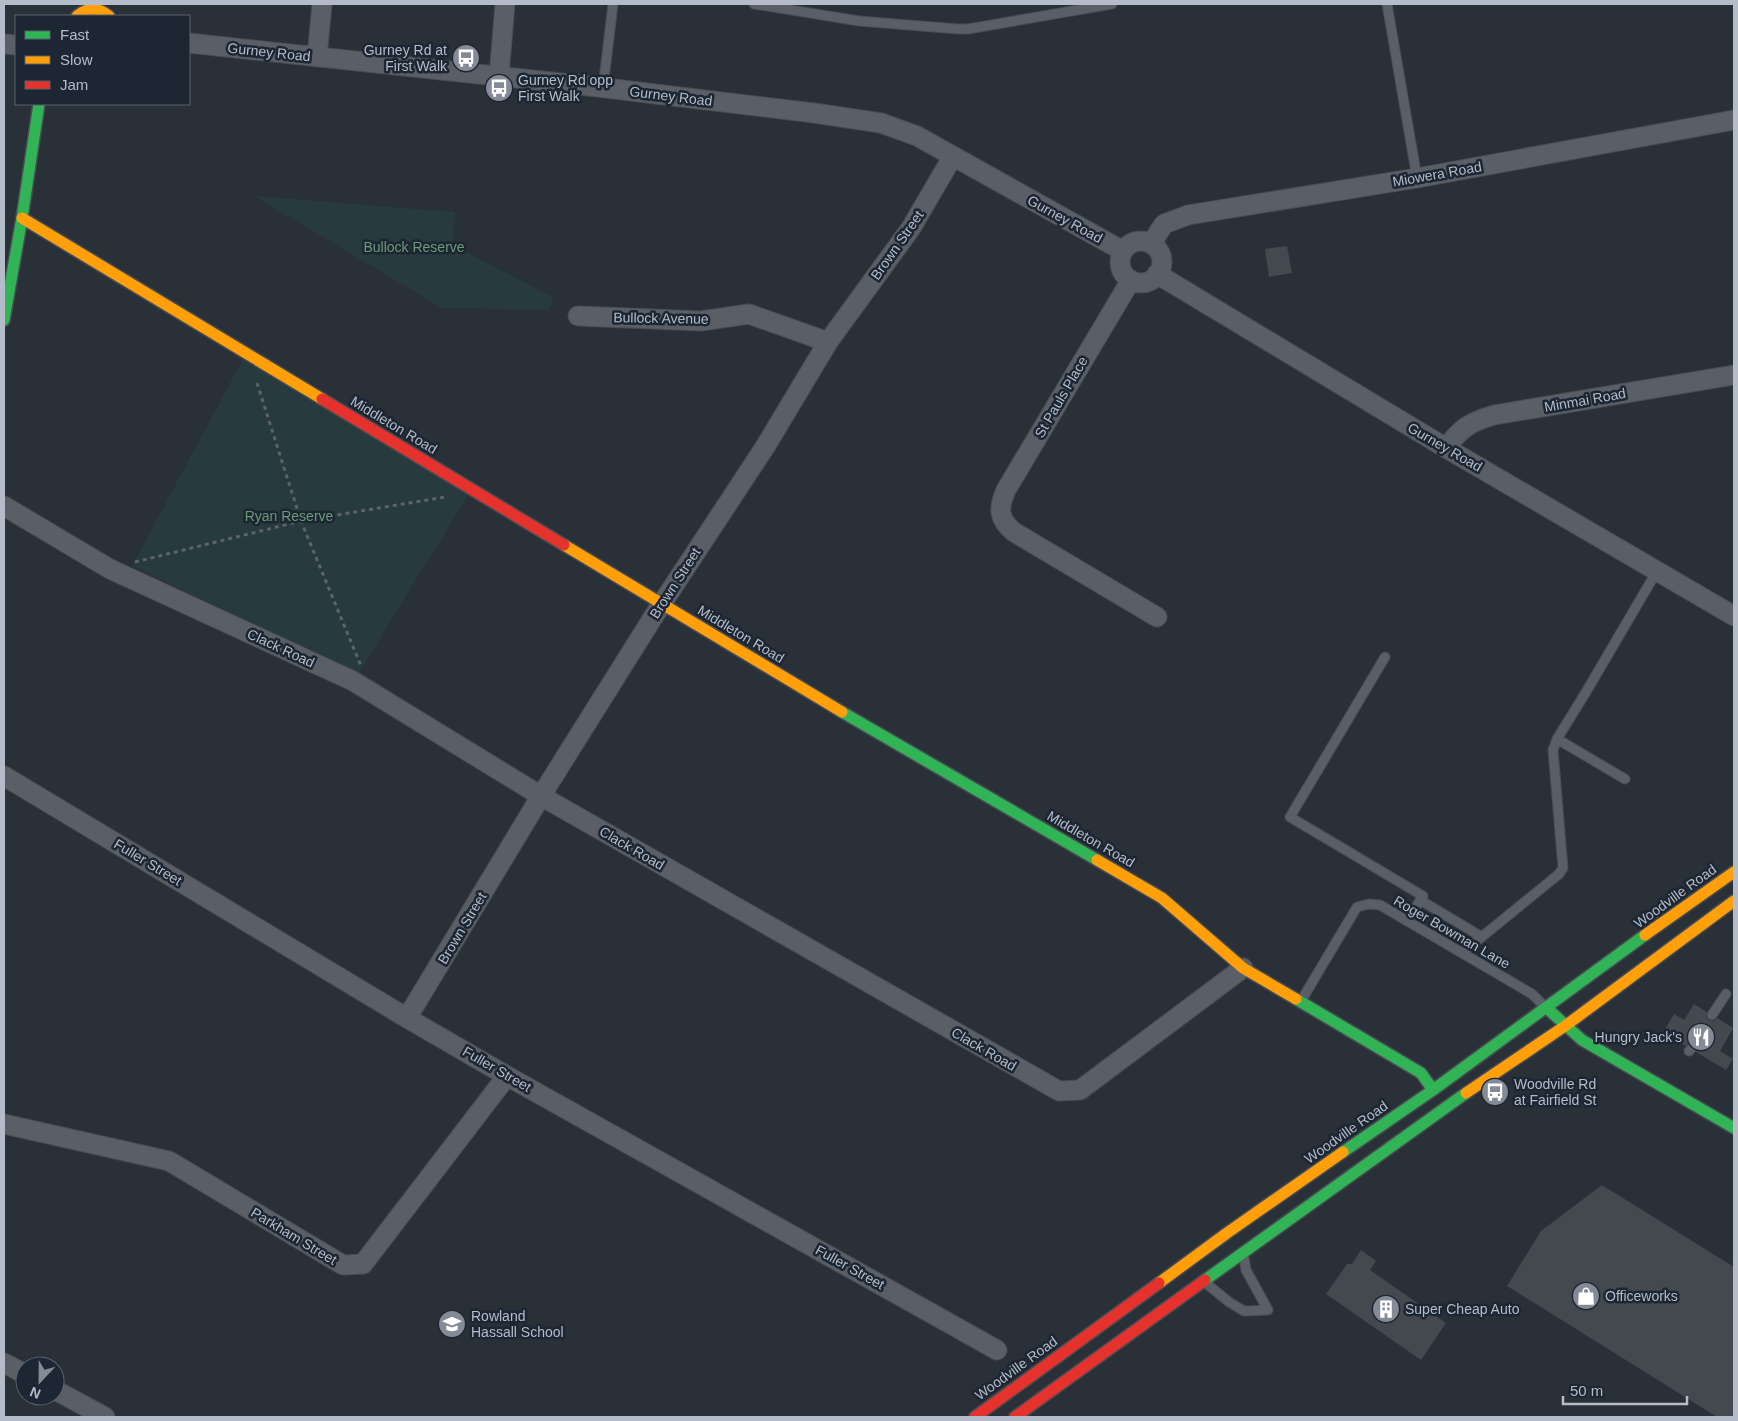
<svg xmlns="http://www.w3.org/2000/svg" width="1738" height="1421" font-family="Helvetica,sans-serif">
<rect width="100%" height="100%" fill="#2a3038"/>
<!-- green -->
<path fill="#273a3e" d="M254 196 455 212 453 245 554 298 548 310 442 308Z
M244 357 469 494 358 674 132 566Z"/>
<!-- building -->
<path fill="#444950" d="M1287 246 1292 273 1269 277 1265 249Z
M1694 1004 1707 1012 1706 1017 1709 1020 1714 1021 1717 1018 1733 1028 1720 1051 1733 1059 1726 1070 1696 1052 1697 1048 1695 1044 1690 1043 1686 1046 1663 1032 1674 1014 1684 1020Z
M1602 1185 1734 1267V1417H1717L1507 1286 1541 1231Z
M1361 1250 1376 1261 1370 1270 1446 1323 1421 1360 1326 1294 1347 1264H1352Z"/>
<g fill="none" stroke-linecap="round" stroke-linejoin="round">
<!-- lane casing -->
<g stroke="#484c53" stroke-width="11">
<path id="lane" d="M754 4 859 21 958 29H968L1112 4
M1387 4 1417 178
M603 88 613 4
M1385 657 1290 817 1423 896 1407 921
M1557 739 1625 779
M1420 900 1482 937
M1462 953 1559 874 1563 868 1553 750 1557 739 1586 692 1657 571
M1301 1001 1357 907 1369 904 1380 905 1532 994 1543 1005
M1712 1015 1726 994
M1689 1051 1691 1049
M1207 1284 1229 1302 1244 1311 1268 1310 1246 1270 1244 1258"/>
</g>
<!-- street casing -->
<g stroke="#484c53" stroke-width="21">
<path id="street" d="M189 43 589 86 814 113 881 123 917 136 1123 251
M4 44 16 45
M317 57 322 4
M499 76 505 4
M1120 262a21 21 0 1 1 42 0a21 21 0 1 1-42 0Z
M1151 244 1164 224 1188 215 1417 178 1734 120
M1157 274 1446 448 1734 616
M1131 280 1006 490C998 508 998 519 1014 532L1157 617
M578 316 701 321 749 314 828 342
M1446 448C1461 428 1470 422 1494 415L1734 375
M4 506 110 569 353 681 541 796 1059 1091 1080 1090 1243 968
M4 776 407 1018 507 1076 997 1350
M407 1018 541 796 657 611 765 447 828 342 911 228 953 156
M4 1124 169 1161 343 1265 363 1264 507 1076
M4 1363 25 1374
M55 1390 105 1417"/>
</g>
<!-- fast casing -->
<g stroke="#484c53" stroke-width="14">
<path id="fast" d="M4 320 22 218 39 104
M842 712 1097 860
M1296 999 1421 1073 1433 1090
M1550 1011 1582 1040 1734 1128
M1343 1152 1433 1090 1645 935
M1205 1280 1466 1093"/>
</g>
<!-- slow casing -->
<g stroke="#484c53" stroke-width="14">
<path id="slow" d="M77 16C88 7 98 7 109 16
M22 218 322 399
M564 545 842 712
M1097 860 1162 898 1243 968 1296 999
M1645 935 1734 872
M1466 1093 1565 1026 1734 901
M1159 1283 1227 1233 1343 1152"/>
</g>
<!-- jam casing -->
<g stroke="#484c53" stroke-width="14">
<path id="jam" d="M322 399 564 545
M975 1417 1159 1283
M1015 1417 1205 1280"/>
</g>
<!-- path -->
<path stroke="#5d636a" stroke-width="3" stroke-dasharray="4 4" stroke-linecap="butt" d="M257 383 301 521 361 666
M135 562 301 521 445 497"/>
<!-- lane -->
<use href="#lane" stroke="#5a5e66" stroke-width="9"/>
<!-- street -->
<use href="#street" stroke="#5a5e66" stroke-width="19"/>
<!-- fast -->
<use href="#fast" stroke="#30b455" stroke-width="11"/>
<!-- slow -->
<use href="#slow" stroke="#ff9f0a" stroke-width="11"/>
<!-- jam -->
<use href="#jam" stroke="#e5322d" stroke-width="11"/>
</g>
<!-- icons -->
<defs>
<g id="bus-disc" transform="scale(1.4375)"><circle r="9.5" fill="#848b96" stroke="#1d2633"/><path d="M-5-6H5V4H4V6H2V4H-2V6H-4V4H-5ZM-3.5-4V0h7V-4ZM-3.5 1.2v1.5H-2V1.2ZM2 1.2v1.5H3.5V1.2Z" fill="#fff"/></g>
<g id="restaurant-disc" transform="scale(1.4375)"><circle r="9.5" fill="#848b96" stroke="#1d2633"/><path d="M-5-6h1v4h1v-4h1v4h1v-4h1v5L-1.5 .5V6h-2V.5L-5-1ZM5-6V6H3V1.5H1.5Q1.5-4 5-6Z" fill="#fff"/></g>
<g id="shop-disc" transform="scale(1.4375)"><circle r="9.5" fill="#848b96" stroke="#1d2633"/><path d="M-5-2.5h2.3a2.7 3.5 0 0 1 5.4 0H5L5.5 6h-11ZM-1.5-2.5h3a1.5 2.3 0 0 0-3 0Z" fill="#fff"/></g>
<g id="building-disc" transform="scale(1.4375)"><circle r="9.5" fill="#848b96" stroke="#1d2633"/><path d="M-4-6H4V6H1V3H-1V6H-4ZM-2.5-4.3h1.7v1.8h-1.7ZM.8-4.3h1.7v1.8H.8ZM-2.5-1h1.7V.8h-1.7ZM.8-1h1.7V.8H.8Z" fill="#fff"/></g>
<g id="school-disc" transform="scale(1.4375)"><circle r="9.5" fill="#848b96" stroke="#1d2633"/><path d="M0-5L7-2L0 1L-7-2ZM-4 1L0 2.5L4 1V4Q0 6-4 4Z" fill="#fff"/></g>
</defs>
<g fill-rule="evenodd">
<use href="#bus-disc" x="466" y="58"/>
<use href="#bus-disc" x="499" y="88"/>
<use href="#restaurant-disc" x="1701" y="1037"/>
<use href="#bus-disc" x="1495" y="1092"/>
<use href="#shop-disc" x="1586" y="1296"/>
<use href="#building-disc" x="1386" y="1309"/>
<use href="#school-disc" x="452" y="1324"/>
</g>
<g text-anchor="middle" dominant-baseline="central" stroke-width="5" stroke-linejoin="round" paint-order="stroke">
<!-- poi labels -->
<g font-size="14" fill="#b4bcc9" stroke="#1d2633" text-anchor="start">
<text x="447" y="50" text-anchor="end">Gurney Rd at<tspan x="447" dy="16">First Walk</tspan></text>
<text x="518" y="80">Gurney Rd opp<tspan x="518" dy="16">First Walk</tspan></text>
<text x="1682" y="1037" text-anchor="end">Hungry Jack's</text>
<text x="1514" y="1084">Woodville Rd<tspan x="1514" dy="16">at Fairfield St</tspan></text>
<text x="1605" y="1296">Officeworks</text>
<text x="1405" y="1309">Super Cheap Auto</text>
<text x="471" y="1316">Rowland<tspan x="471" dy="16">Hassall School</tspan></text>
</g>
<!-- street labels -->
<g font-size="14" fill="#b4bcc9" stroke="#1d2633">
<text transform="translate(269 52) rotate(6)">Gurney Road</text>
<text transform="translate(671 96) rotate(7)">Gurney Road</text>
<text transform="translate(1437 174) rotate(-10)">Miowera Road</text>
<text transform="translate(1065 219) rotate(29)">Gurney Road</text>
<text transform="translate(897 245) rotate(-55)">Brown Street</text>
<text transform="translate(661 318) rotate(1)">Bullock Avenue</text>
<text transform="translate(1061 397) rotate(-60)">St Pauls Place</text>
<text transform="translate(1585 400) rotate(-10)">Minmai Road</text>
<text transform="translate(394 425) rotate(31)">Middleton Road</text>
<text transform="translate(1445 447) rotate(30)">Gurney Road</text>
<text transform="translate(675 583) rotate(-57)">Brown Street</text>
<text transform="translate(741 634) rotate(31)">Middleton Road</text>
<text transform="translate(281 648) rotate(25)">Clack Road</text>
<text transform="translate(1091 839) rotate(30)">Middleton Road</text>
<text transform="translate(632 848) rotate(30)">Clack Road</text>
<text transform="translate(148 862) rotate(31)">Fuller Street</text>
<text transform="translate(1675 896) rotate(-36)">Woodville Road</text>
<text transform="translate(462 928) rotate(-59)">Brown Street</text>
<text transform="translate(1452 932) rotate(30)">Roger Bowman Lane</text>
<text transform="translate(984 1049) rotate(30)">Clack Road</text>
<text transform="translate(497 1069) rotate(30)">Fuller Street</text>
<text transform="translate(1346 1132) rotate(-35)">Woodville Road</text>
<text transform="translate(294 1236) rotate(31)">Parkham Street</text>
<text transform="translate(850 1267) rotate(29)">Fuller Street</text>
<text transform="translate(1016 1368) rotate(-36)">Woodville Road</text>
</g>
<!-- park labels -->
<g font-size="14" fill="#6b9a76" stroke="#1d2633">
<text x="414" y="247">Bullock Reserve</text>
<text x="289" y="516">Ryan Reserve</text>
</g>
</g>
<!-- border -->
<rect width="1738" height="1421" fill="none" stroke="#b4bcc9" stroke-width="10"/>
<!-- legend -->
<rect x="15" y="15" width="175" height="90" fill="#1d2633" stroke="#59626f"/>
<rect x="25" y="31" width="25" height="8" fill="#30b455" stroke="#59626f"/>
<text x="60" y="40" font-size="15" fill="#b4bcc9">Fast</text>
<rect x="25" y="56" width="25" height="8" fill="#ff9f0a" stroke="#59626f"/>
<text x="60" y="65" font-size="15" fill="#b4bcc9">Slow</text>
<rect x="25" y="81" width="25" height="8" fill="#e5322d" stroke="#59626f"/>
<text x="60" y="90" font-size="15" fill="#b4bcc9">Jam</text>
<!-- north arrow -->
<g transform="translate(40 1381) rotate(202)"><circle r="24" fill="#1d2633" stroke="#59626f"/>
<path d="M0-4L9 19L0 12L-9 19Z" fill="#848b96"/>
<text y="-8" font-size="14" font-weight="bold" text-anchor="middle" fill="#b4bcc9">N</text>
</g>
<!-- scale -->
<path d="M1563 1396v8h124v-8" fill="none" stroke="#b4bcc9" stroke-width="2.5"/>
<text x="1570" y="1396" font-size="15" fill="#b4bcc9" stroke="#1d2633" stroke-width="4" paint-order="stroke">50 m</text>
</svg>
